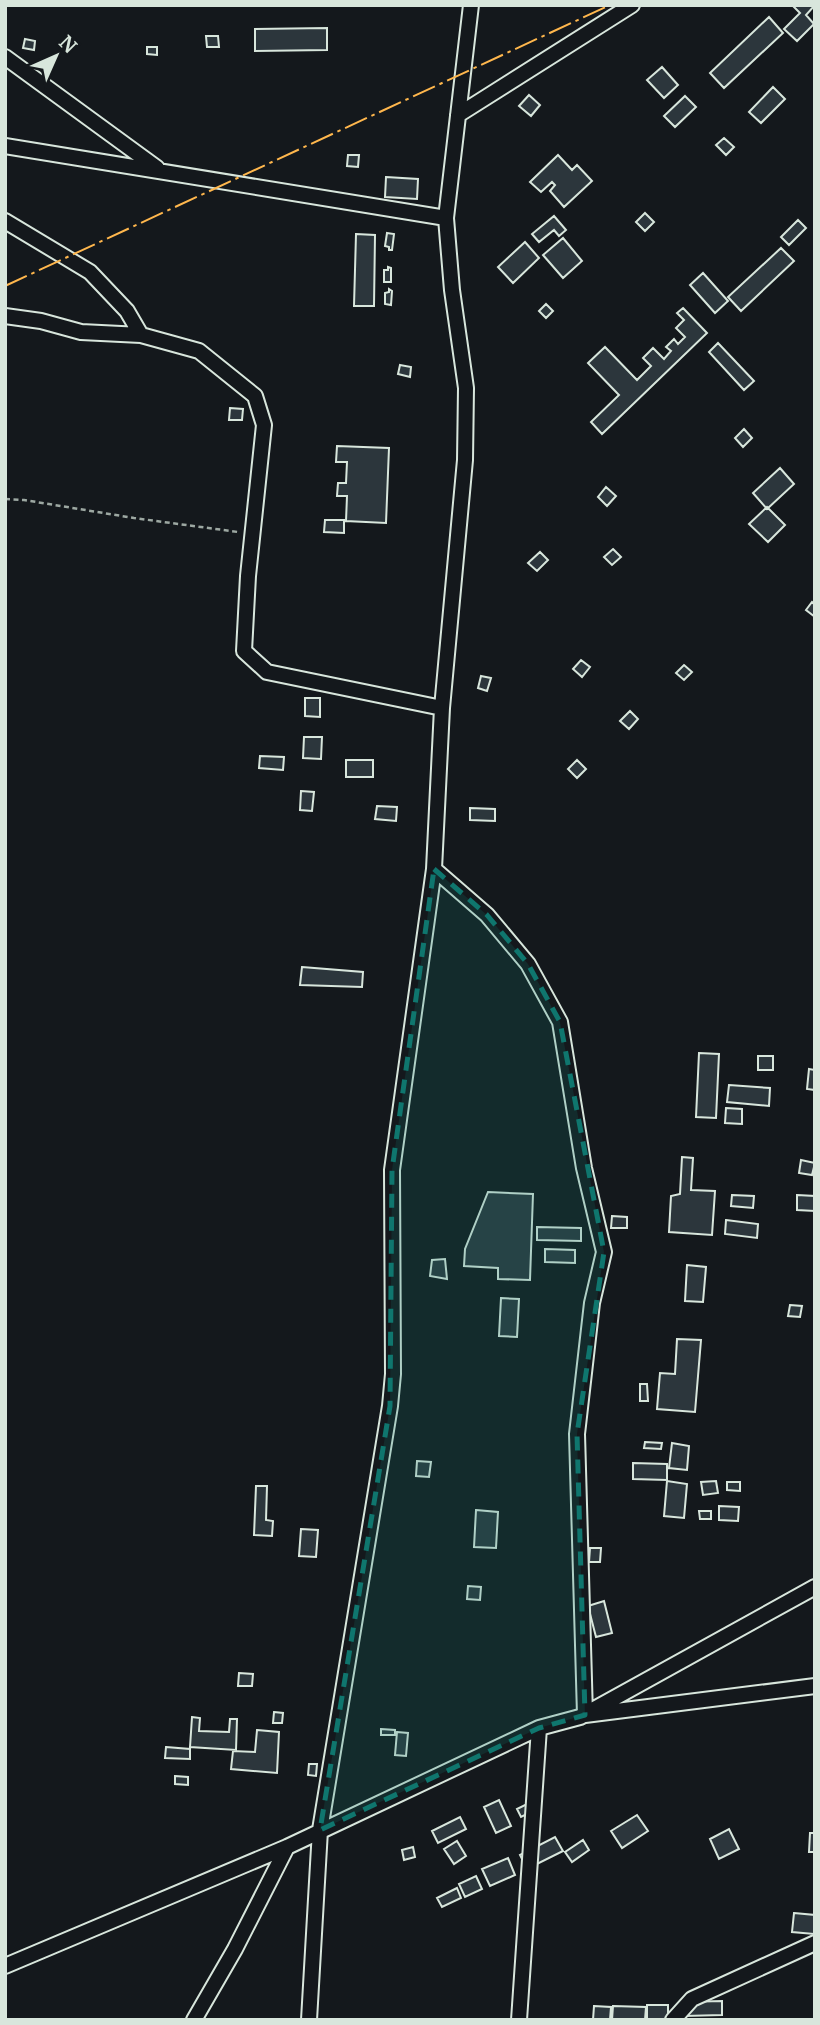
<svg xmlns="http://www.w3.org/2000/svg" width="820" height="2025" font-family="Merriweather,serif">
<rect width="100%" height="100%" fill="#14181c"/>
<!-- building -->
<path fill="#2c363c" stroke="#d8e6dc" stroke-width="2" d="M792 5H815L806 15 814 24 797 41 784 29 800 13Z
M769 17 783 33 724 88 710 73Z
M327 28V50L255 51V29Z
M206 36H218L219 47H207Z
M25 39 35 41 34 50 23 48Z
M147 47H157V55L147 54Z
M662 67 678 85 664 98 647 80Z
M773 87 785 99 761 123 749 112Z
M529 95 540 105 531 116 519 106Z
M685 96 696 107 675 127 664 116Z
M724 138 734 147 726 155 716 145Z
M348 155H359L358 167 347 166Z
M558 155 572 170 577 165 592 181 564 207 550 191 555 185 552 182 541 192 530 182Z
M386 177 418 179 417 199 385 197Z
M645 213 654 222 645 231 636 222Z
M554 216 566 230 559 236 554 230 539 242 532 234Z
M798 220 806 228 789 245 781 237Z
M387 233 394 234 392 250H389V247L385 246Z
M356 234 375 235 374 306H354Z
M563 238 582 261 563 278 543 255Z
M525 242 539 258 513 283 498 267Z
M781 248 794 261 741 311 728 297Z
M388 267 391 268V282H384V270H388Z
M703 273 728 301 715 313 690 285Z
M389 289 392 291 391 305 385 304V293L389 292Z
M546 304 553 311 546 318 539 311Z
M683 308 707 333 602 434 591 422 619 395 588 363 605 347 637 380 651 366 643 358 653 348 664 359 671 351 666 347 674 339 678 344 685 337 676 328 684 320 677 313Z
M718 343 754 381 744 390 709 352Z
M400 365 411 367 410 377 398 374Z
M230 408 243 409 242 420H229Z
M744 429 752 438 743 447 735 438Z
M337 446 389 448 386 523 346 521 347 496H337L338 483H346L347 462H336Z
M780 468 794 484 767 509 753 493Z
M606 487 616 496 607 506 598 497Z
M767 507 785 525 768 542 749 524Z
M325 520H344V533L324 532Z
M613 549 621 557 612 565 604 557Z
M540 552 548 560 537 571 528 563Z
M812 602 815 605V617L806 610Z
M581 660 590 667 582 677 573 669Z
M684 665 692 672 684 680 676 673Z
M481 676 491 678 487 691 478 688Z
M305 698H320V717L305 716Z
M630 711 638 719 629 729 620 721Z
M304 737H322L321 759 303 758Z
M260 756 284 757 283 770 259 768Z
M346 760H373V777H346Z
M577 760 586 769 577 778 568 769Z
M301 791 314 792 312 811 300 810Z
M377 806 397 807 396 821 375 819Z
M470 808 495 809V821L470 820Z
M302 967 363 972 362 987 300 985Z
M699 1053 719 1054 716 1118 696 1117Z
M758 1056H773V1070H758Z
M809 1069 815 1070V1090L807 1089Z
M729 1085 770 1088 769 1106 727 1102Z
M726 1108 742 1109V1124L725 1123Z
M682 1157 693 1158 691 1190 715 1191 712 1235 669 1232 671 1196 680 1194Z
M801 1160 815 1163 812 1175 799 1173Z
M488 1192 533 1194 530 1280 498 1279V1268L464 1266 465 1249Z
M732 1195 754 1196 753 1208 731 1206Z
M797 1195 815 1196V1211L797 1210Z
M612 1216 627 1217V1228H611Z
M726 1220 758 1224 757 1238 725 1234Z
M537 1227 581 1228V1241L537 1240Z
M545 1249 575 1250V1263L545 1262Z
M445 1259 447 1279 430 1276 432 1260Z
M687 1265 706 1267 703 1302 685 1301Z
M501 1298 519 1299 517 1337 499 1336Z
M790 1305 802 1306 800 1317 788 1316Z
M677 1339 701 1340 695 1412 657 1409 660 1373 675 1374Z
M640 1384H647L648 1401H640Z
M645 1442 662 1443 661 1449 644 1448Z
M672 1443 689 1446 687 1470 669 1468Z
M417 1461 431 1462 429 1477 416 1476Z
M633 1463 667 1464V1480L633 1479Z
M667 1481 687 1484 684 1518 664 1516Z
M716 1481 718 1493 703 1495 701 1482Z
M727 1482H740V1491L727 1490Z
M256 1486H267L266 1520 273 1521 272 1536 254 1535Z
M719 1506 739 1507 738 1521 719 1520Z
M476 1510 498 1512 496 1548 474 1547Z
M699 1511H711V1519H700Z
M301 1529 318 1530 316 1557 299 1556Z
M590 1548H601L600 1562H589Z
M468 1586 481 1587 480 1600 467 1599Z
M604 1601 612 1633 596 1637 588 1606Z
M239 1673 253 1674 252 1686H238Z
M274 1712 283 1713 282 1723H273Z
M192 1717 200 1718 199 1731 229 1732 230 1719H237L236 1750 190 1747Z
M381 1729 395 1730V1735H381Z
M257 1730 279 1732 277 1773 231 1769 233 1751 255 1752Z
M397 1732 408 1733 406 1756 395 1755Z
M166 1747 190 1749V1759L165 1758Z
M309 1764H317L316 1776 308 1775Z
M175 1776 188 1777V1785L175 1784Z
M499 1800 511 1826 496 1833 484 1807Z
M527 1804 531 1812 521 1817 517 1809Z
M637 1815 648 1831 622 1848 611 1831Z
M460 1817 466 1829 438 1843 432 1831Z
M729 1829 739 1849 719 1859 710 1839Z
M810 1833H815V1852H809Z
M555 1837 563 1851 527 1869 520 1855Z
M583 1840 589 1850 572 1862 565 1852Z
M457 1841 466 1856 454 1864 444 1849Z
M413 1847 415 1857 404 1860 402 1850Z
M508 1858 515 1875 490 1886 482 1869Z
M476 1876 482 1889 465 1897 459 1884Z
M457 1888 461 1898 442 1907 437 1898Z
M794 1913 815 1915 814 1934 792 1932Z
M722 2001V2015L684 2016V2002Z
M647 2005H668V2020H647Z
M594 2006 611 2007 610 2020H593Z
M613 2006 646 2007 645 2020H612Z"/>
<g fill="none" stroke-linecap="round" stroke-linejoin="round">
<!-- street casing -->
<g stroke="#d8e6dc" stroke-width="18">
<path id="street" d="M5 57 157 168
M458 115 632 5
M5 146 446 218
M5 221 90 272 127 311 141 335 199 351 255 396 264 425 248 576 244 651 267 672 442 708
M5 316 41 321 81 332 141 335
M434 869 487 915 528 964 560 1022 584 1168 604 1252 592 1303 577 1434 585 1715 815 1686
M5 1966 287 1847 539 1728 580 1717 815 1587
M194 2020 235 1949 287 1847
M309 2020 320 1830 390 1406 393 1374 392 1170 434 869 442 708 465 460 466 388 452 290 446 218 471 5
M519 2020 539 1728
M673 2020 692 1999 815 1943"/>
</g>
<!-- path -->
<path stroke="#9da8a2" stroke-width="2.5" stroke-dasharray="5 3.5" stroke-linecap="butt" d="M5 499 24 500 134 518 238 532"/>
<!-- street -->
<use href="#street" stroke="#14181c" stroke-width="14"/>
<!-- power -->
<path stroke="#ffb74d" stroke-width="2" stroke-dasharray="24 5 3.5 5" stroke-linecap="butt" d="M5 286 610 5"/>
</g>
<!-- marked area -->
<path fill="#0f766e" fill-opacity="0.2" stroke="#0f766e" stroke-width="5" stroke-dasharray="14 9" stroke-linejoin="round" d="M434 869 487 915 528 964 560 1022 604 1252 577 1434 585 1715 539 1728 320 1830 390 1406 392 1170Z"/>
<!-- border -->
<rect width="820" height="2025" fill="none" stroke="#d8e6dc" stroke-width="14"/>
<!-- north arrow -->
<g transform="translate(56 56) rotate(45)" stroke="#14181c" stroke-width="5" paint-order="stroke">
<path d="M0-5L12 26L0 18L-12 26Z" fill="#d8e6dc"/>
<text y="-10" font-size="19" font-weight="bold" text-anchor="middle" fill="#d8e6dc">N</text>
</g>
</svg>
